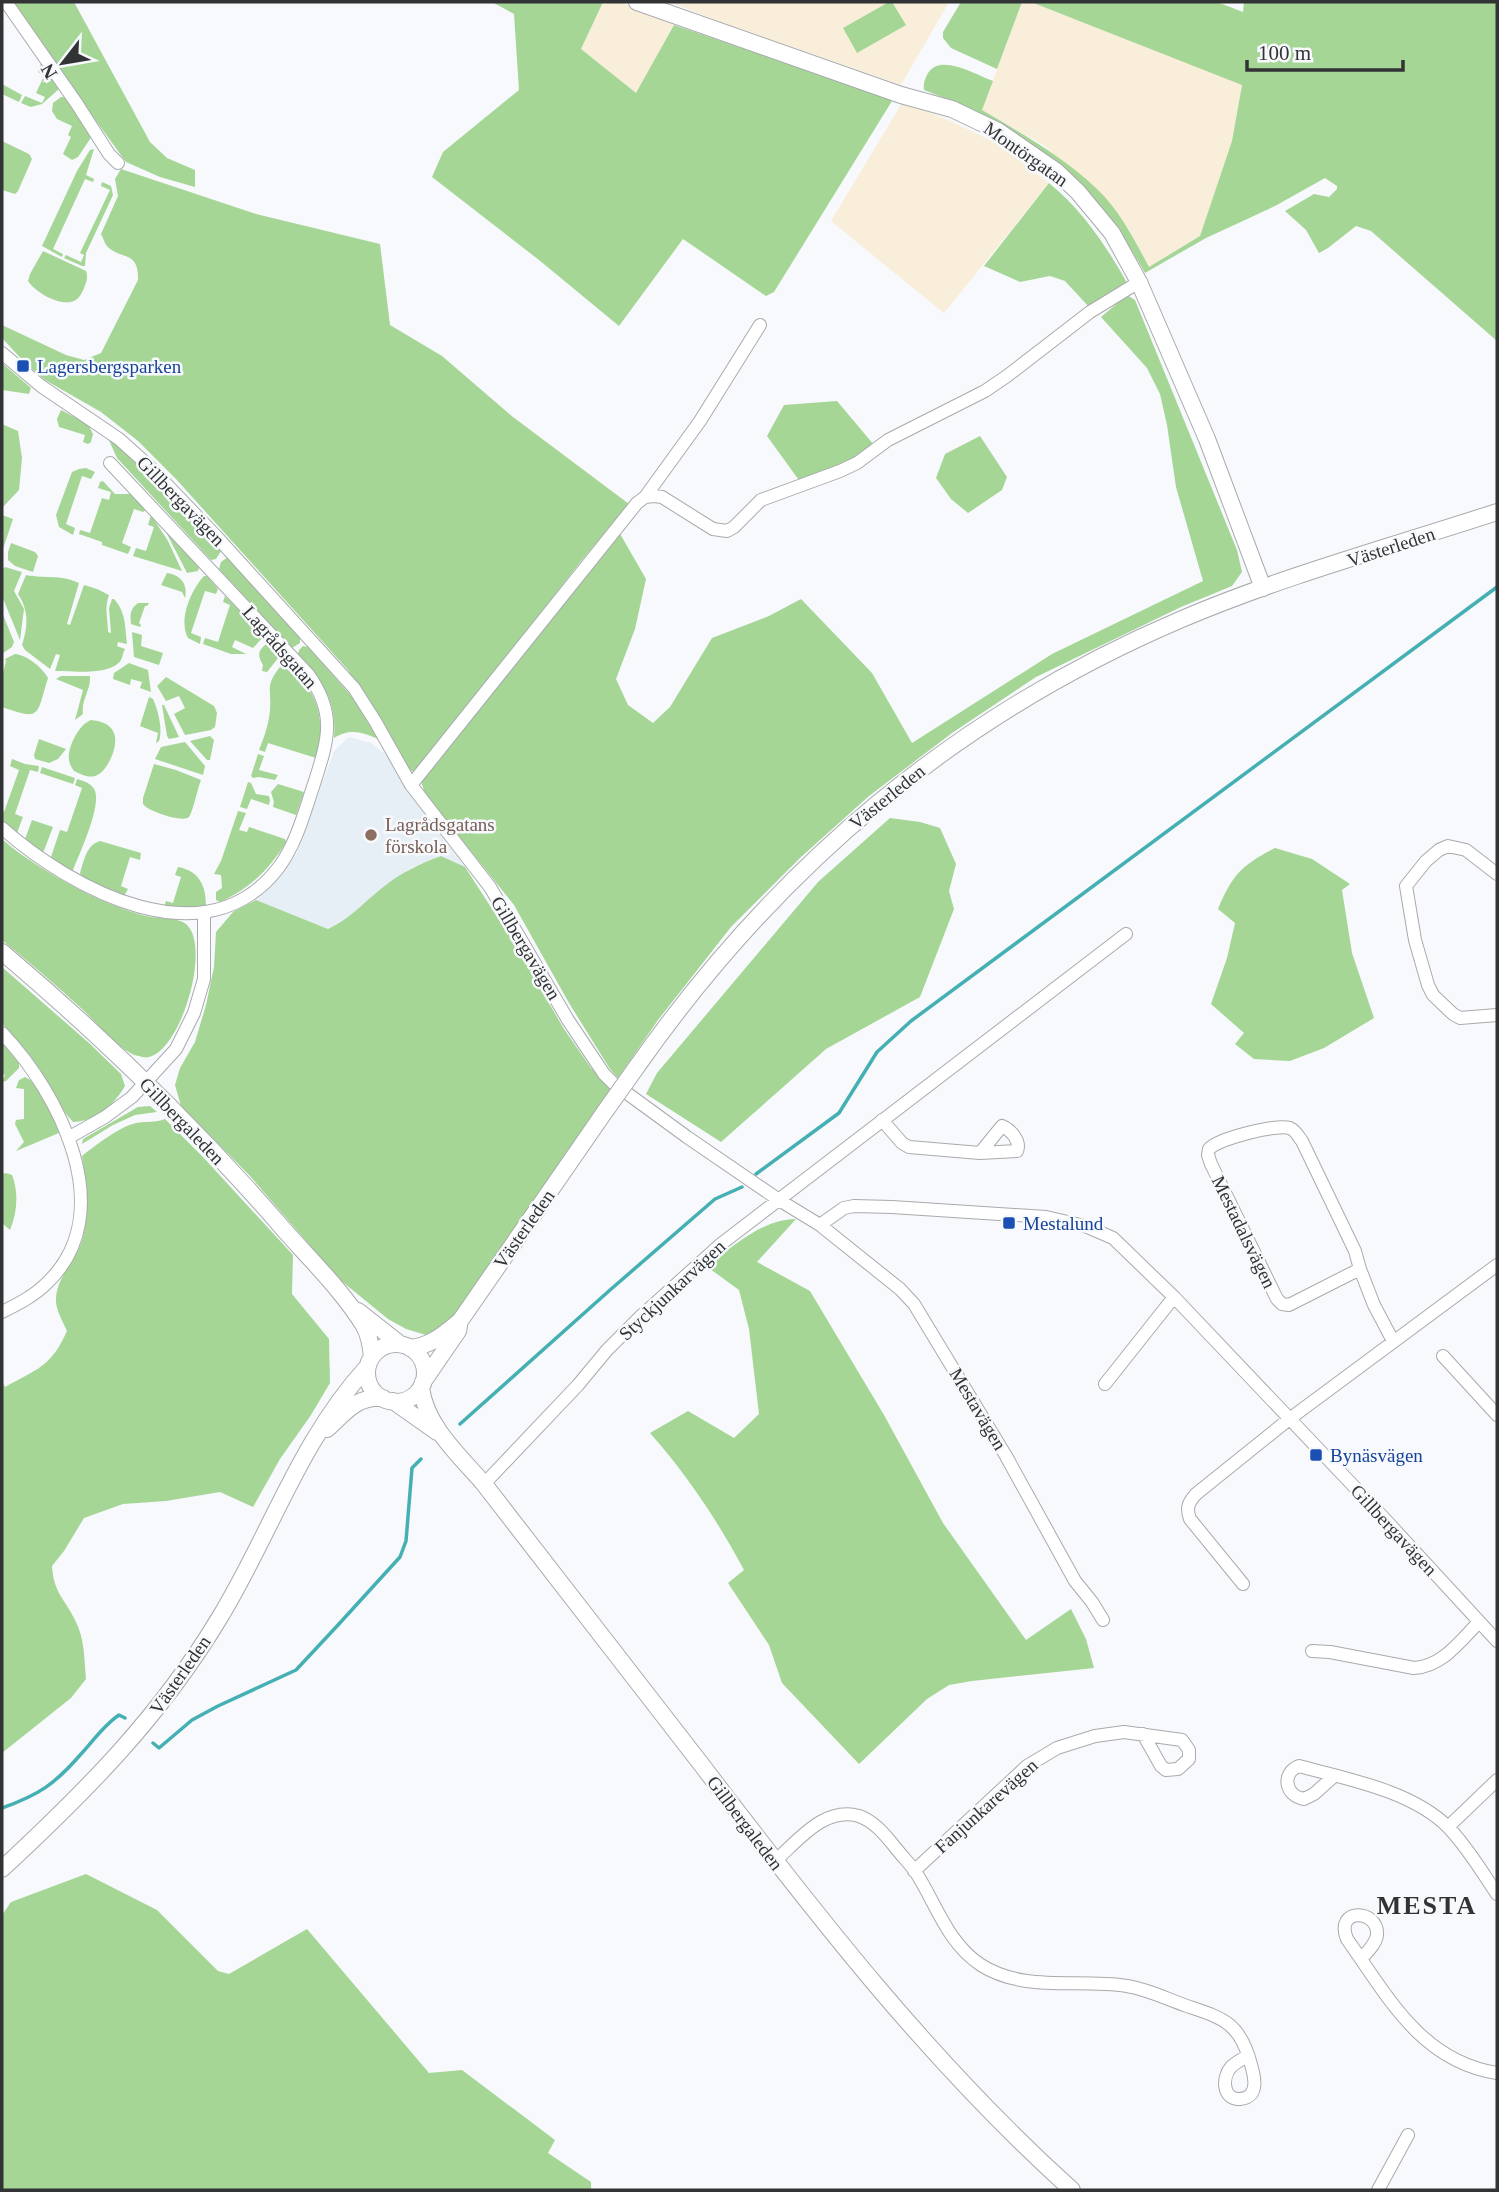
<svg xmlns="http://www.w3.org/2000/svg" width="1499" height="2192" font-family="'Times New Roman',serif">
<rect width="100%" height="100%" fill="#f7f9fc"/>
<!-- industrial -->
<path fill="#f8eed9" d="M603 2H620L674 25 637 94 581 49Z
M670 2H949L901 85 720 22Z
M1022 2H1031L1242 84 1232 141 1200 236 1149 267 1128 228 1045 146 982 110Z
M902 103 944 118 998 144 1049 183 944 313 831 221Z"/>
<!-- built -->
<path fill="#e6eef6" d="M349 737 371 743 386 755 406 790 465 867 441 856 412 867 382 888 344 922 328 929 256 900 282 875 297 853 334 751Z"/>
<!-- green -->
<path fill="#a5d696" d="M13 2H74L150 142 167 158 195 170V187L160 177 126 162 91 114Z
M492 2H603L581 49 636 93 674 25 883 96 892 101 774 292 766 296 683 239 619 326 539 260 432 177 443 152 519 90 514 14Z
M889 2H892L906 25 857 53 843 28Z
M961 2H1022L997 69 951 48 943 38V32Z
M1031 2H1217L1243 12 1244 2H1497V341L1371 231 1356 226 1328 248 1319 253 1306 230 1285 211 1314 194 1329 197 1337 189V186L1325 178 1275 206 1206 238 1145 273C1105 202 1056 154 983 115 965 105 944 98 924 90 923 83 925 79 928 73 941 53 976 75 993 81L982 110C1023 134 1064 157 1098 190 1120 211 1135 241 1149 267L1200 236 1232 141 1242 85Z
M41 63 59 89 42 104 31 107 21 103 25 96 42 103 45 97 36 93 44 76 38 72Z
M2 84 22 95 19 102 2 94Z
M61 97H65L92 136 78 157 72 160 63 154 71 137 68 135 72 126 57 119 52 111 53 103Z
M2 141 29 154 32 159 18 191 15 194 2 190Z
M94 149 86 175 94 179 93 182 85 179 53 249 63 254 62 257 42 246 77 171 90 150Z
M121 169 256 214 380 244 390 325 442 356 513 417 629 504 581 561 417 772 411 771 348 670 176 479 138 441 101 412 45 380 26 364 2 338V325L66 355 84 360 101 353 138 280C139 249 120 261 106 245 104 241 103 238 101 234L118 196 115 179Z
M102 182 111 186 113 195 86 253 85 266H82L64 258 66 255 81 262 84 255 80 253 110 190 101 186Z
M1049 183C1082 210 1105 244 1126 281L1122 288 1089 307 1065 281 1050 276 1020 282 984 266Z
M43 251 86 271C88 277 87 281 84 288 82 293 79 299 74 301 60 307 35 292 28 281L30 274Z
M1127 295 1135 300 1237 550 1242 572 1232 586 1181 607 1036 677 952 733 869 796 801 857 731 927 658 1020 618 1078 610 1069 569 1003 514 905 425 794 421 781 457 733 519 661 619 532 646 579 635 629 616 679 628 705 653 723 670 707 712 638 769 616 801 599 872 673 912 743 1052 654 1203 581 1176 487 1167 425 1160 394 1147 368 1101 317Z
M2 363 31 388 29 394 2 390Z
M837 401 874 445 854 460 801 483 767 436 784 405Z
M61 410 88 424 93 434 91 442 88 444 83 442 85 435 59 427 57 419Z
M2 424 18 431 22 458 19 490 2 508Z
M107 436 137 460 221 551 216 559 211 560 117 458Z
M980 436 1007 477 1002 490 968 513 951 499 936 478 945 454Z
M86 468 95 472 91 479 82 476 66 524 75 528 73 535 59 527 56 515 72 472 79 469Z
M103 481 115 494H130L146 510 143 512 134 509 122 543 131 547 128 554 102 545V542L79 534 80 530 90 533 102 498 109 500 111 492 98 488 100 482Z
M2 515 13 519 2 552Z
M151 515 168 541 182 571 133 556 136 548 146 551 154 527 148 525Z
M166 532 196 564 199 568 198 571 187 573Z
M11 543 35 552 38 556 33 572 15 566 8 560V552Z
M228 557 300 637V643L292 648 284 639 219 569 221 562Z
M5 567 22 572 14 591 24 609 20 640 2 596V570Z
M167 573C181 575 188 584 185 598L182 592 161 585Z
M26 575C47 579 59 574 79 583L67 624 70 625 84 585 97 589 109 595C104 609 108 619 108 632L111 633 109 608 112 599H114C126 612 125 627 127 644L118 642 117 646 125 649C123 652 123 656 121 660 111 676 72 671 55 671L60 655 56 654 50 669 25 650 22 645C28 626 29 611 18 594Z
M204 576H207L218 589 216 594 205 591 191 633 201 637 200 644 188 638C178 620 191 590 204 576Z
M225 596 264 636 253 648 235 640 232 647 246 654H231L203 644 205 638 218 642 230 605 223 602Z
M138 603H149L147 606H145L139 623 141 625 140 627 131 624C130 615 130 609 138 603Z
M2 612 14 642 12 647 3 653Z
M132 632 142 635 141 646 163 653 159 665 134 657Z
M269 642 278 652 279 657 267 672 262 671 263 665C256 654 259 649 269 642Z
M303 646 308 647 353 698 378 739C362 732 350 728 334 738 337 699 322 682 298 654L299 650Z
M15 654C27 655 43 668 48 678 36 716 42 721 2 707V677L6 661 5 659Z
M285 661C317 692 327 715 316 758L268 743 265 752 259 750C263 740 267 729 269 718 274 688 261 688 285 661Z
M129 663 148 670 151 692 140 688 142 682 131 679 130 685 113 679 114 673Z
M61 676H90C91 690 81 700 83 714L75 720 83 690 56 679Z
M166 677 214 706 217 713 215 727 211 730 185 735 174 714 185 708 179 696 166 701 157 686Z
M149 697 153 699C158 710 163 729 159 741L156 743 158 733 140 726Z
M162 705H164L179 737 169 739 167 736Z
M91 720C100 721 110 723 114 733 119 745 108 772 95 776 87 778 81 774 74 771 72 768 69 763 69 760 67 748 79 724 91 720Z
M210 736 214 740 210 760H207L190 741Z
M39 739 66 749 58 759 49 763 35 759 34 755Z
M185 742 205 766 203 775 155 759 161 747Z
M258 754 264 756 259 770 278 775 275 780 259 777 253 778 251 776Z
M12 759 25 764 39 766 38 772 30 770 15 814 23 817 17 833 2 821V811L4 812 19 770 10 766Z
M154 764 176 770 201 780C198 787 192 815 189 817 183 823 147 811 143 804 143 802 143 800 143 798Z
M42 767 75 778 73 784 40 773Z
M77 779C83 781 92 783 95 791 101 807 80 853 73 870L71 871 51 857 60 830 67 832 82 788 75 785Z
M248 782 251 783 256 794 269 796 270 800 269 805 251 799 247 809 240 807Z
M278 784 304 792 296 815 273 807 274 802 271 792Z
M238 811 246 813 239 830 247 832 249 827 285 839 286 842C269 870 250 888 220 902L216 900V892L222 888 221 875 214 874 221 861Z
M890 818 920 822 940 828 956 864 949 891 954 909 920 997 826 1049 721 1142 646 1094 657 1073 818 882Z
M32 820 53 827 43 853 25 839Z
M2 839C26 861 84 895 116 906 127 910 139 915 151 917 162 919 179 917 187 925 211 948 181 1050 149 1057 146 1058 142 1057 139 1056 122 1054 95 1021 82 1009 56 985 29 962 2 940Z
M100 841 141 853 140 860 130 857 121 886 128 889 124 896 82 877 80 873C84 861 86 845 100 841Z
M1275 848 1312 859 1350 884 1342 890 1352 953 1374 1018 1324 1048 1290 1061 1254 1059 1235 1044 1244 1033 1211 1004 1227 958 1235 923 1218 909C1233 874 1241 866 1275 848Z
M441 856 465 867 516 946 564 1029 591 1068 611 1088 455 1315 431 1339 426 1335 406 1329 388 1319 339 1279 250 1176 181 1106 175 1085 180 1068 195 1042 206 1005 214 967 216 932 233 912 256 900 328 929C350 919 363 903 382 888 400 873 419 864 441 856Z
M178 867C199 871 206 885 206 906L182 909 164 907 166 901 173 903 181 877 175 875Z
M2 967 89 1043 121 1074 125 1086C114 1105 96 1121 73 1122L66 1114 31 1057 2 1023Z
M2 1042 19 1063V1068L6 1081 2 1082 5 1075 2 1073Z
M25 1077C41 1083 53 1118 59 1133L16 1151 24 1142 15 1124 16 1120 24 1119V1089L16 1088 19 1080Z
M150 1106 157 1112 135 1115 113 1125 82 1144 83 1139 138 1107Z
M165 1119 203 1157 293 1255 292 1294 329 1339 330 1383 311 1415 280 1459 253 1507 220 1492 166 1501 123 1504 84 1518 64 1551 52 1566C54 1594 64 1597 75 1620 85 1639 84 1658 86 1679L71 1698 2 1753V1381L5 1387C37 1369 51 1367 67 1331 63 1322 56 1310 56 1301 55 1278 78 1258 83 1237 90 1209 87 1184 82 1156 96 1145 119 1127 136 1123 146 1121 155 1123 165 1119Z
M6 1173 12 1175C19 1193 17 1213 10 1230L2 1223V1174Z
M796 1219 757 1262 810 1291 884 1415 943 1523 1026 1640 1071 1609 1086 1639 1094 1668 972 1681 949 1685 927 1699 859 1764 782 1683 769 1645 728 1583 744 1570C717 1520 688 1476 650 1433L688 1411 734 1438 759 1414 749 1329 739 1290 706 1266C735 1246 760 1220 796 1219Z
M86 1874 157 1910 218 1971 229 1974 307 1929 429 2073 462 2070 555 2140 548 2153 591 2182V2190H2V1915L11 1902Z"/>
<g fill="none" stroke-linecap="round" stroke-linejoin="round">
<!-- stream -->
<path stroke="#45b0b3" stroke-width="3.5" d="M756 1174 839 1113 877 1052 911 1021 1497 587
M460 1424 610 1290 715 1199 742 1187
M153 1743 159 1748 192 1720 218 1706 296 1670 338 1625 400 1557 406 1541 412 1468 421 1459
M2 1808C39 1795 55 1784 81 1754 93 1741 104 1725 119 1715L125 1718"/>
<!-- street casing -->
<g stroke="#a8aaac" stroke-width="14">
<path id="street" d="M6 2 77 104 109 154 118 163
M2 353 41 386 119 439 148 465 216 536 354 688 375 721 411 785 490 887 568 1020 604 1074 613 1083 687 1137 779 1200 820 1225 900 1289 914 1304 1006 1456 1075 1581 1092 1602 1103 1620
M645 497 654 496 662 497 713 529 727 531 734 527 761 500 840 471 857 463 888 440 985 391 1007 376 1090 312 1139 282
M411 785 637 503 645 497 700 421 760 325
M2 828C71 889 206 963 279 867 297 842 304 813 314 784 328 740 337 714 308 674L110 463
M1497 874 1466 850 1448 846 1439 850 1426 861 1406 886 1415 940 1428 985 1433 995 1453 1014 1460 1018 1497 1015
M2 1033C59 1093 121 1212 47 1283 34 1296 18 1304 2 1312
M882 1120 902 1143 909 1147 980 1153 1017 1151C1021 1141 1011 1130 1002 1126L980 1153
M68 1138 105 1117 132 1097 176 1049 194 1013 204 979V913
M820 1225 844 1208 854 1206 892 1207 1046 1217 1085 1226 1113 1238 1174 1297 1382 1516 1497 1641
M1360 1269 1355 1251 1302 1141C1298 1136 1296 1131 1290 1128 1277 1124 1219 1138 1209 1149L1208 1155 1211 1164 1277 1299 1282 1304 1289 1305 1360 1269 1374 1305 1393 1341
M1443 1356 1497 1415
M1105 1384 1174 1297
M484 1484 578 1385 607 1350 640 1317 721 1244 1126 934
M1243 1584 1190 1519C1186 1508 1188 1503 1196 1494L1288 1420 1497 1265
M1312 1651 1330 1652 1414 1668C1443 1666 1460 1641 1479 1622
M1334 1776 1314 1794 1304 1799C1285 1796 1281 1773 1299 1766 1347 1779 1413 1791 1449 1828 1468 1848 1482 1872 1497 1894
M1448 1827 1497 1780
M775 1861C798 1841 824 1806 859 1816 874 1821 885 1835 895 1847 901 1855 909 1863 915 1871 936 1903 947 1943 981 1965 1025 1993 1079 1978 1127 1986 1147 1989 1167 1999 1187 2006 1222 2018 1239 2022 1250 2061 1254 2074 1261 2097 1240 2099 1222 2100 1222 2077 1231 2067 1236 2062 1243 2059 1248 2055
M914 1871 1027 1766 1057 1748 1095 1736 1124 1732 1182 1740 1189 1750V1759L1178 1769 1166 1770 1161 1766 1143 1734
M1361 1959C1367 1952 1376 1944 1377 1935 1379 1909 1334 1907 1347 1939 1388 1997 1421 2061 1497 2073
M1378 2190 1408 2135"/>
</g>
<!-- secondary casing -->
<g stroke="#a8aaac" stroke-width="18">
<path id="secondary" d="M637 2 901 95 952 109 998 131 1056 171 1078 192 1112 233 1139 282 1207 439 1263 588
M2 952C104 1038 199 1131 286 1232 311 1260 345 1294 364 1326 369 1335 371 1346 372 1357
M638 1065C779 865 956 715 1182 619 1283 576 1393 546 1497 512
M358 1311 400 1344
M367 1373a29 29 0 1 1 58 0a29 29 0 1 1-58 0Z
M410 1348C431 1346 444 1334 460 1321L606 1110
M423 1382 458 1331 459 1326
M421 1387C425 1425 460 1456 484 1484 556 1578 629 1670 701 1764 816 1915 930 2062 1072 2190
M393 1401 437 1432
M327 1429C345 1413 356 1396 383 1398
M2 1869C86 1791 160 1717 220 1617 271 1533 300 1440 368 1366"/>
</g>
<!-- street -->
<use href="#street" stroke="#fff" stroke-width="12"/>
<!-- secondary -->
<use href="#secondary" stroke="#fff" stroke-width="16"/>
<!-- secondary-bridge casing -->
<g stroke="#a8aaac" stroke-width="18" stroke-linecap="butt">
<path id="secondary-bridge" d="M606 1110 638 1065"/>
</g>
<!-- secondary-bridge -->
<use href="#secondary-bridge" stroke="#fff" stroke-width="16"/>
</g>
<!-- markers -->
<g fill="#1a4fb4" stroke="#f7f9fc" stroke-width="2.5">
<rect x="16" y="359" width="14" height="14" rx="3.5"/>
<rect x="1002" y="1216" width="14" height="14" rx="3.5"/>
<rect x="1309" y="1448" width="14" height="14" rx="3.5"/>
</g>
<circle fill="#8d6e63" stroke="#f7f9fc" stroke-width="2.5" cx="371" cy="835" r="7"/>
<g text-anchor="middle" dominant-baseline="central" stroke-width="5" stroke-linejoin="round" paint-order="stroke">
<!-- street labels -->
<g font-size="19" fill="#323334" stroke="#f7f9fc">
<text transform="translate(1026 154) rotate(35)">Montörgatan</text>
<text transform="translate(181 501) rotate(46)">Gillbergavägen</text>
<text transform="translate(1391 547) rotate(-18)">Västerleden</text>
<text transform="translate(280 647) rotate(49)">Lagrådsgatan</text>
<text transform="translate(887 797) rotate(-39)">Västerleden</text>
<text transform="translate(526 948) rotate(59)">Gillbergavägen</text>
<text transform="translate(182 1121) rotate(46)">Gillbergaleden</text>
<text transform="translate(524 1229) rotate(-55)">Västerleden</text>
<text transform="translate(1244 1232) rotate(64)">Mestadalsvägen</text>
<text transform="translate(672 1290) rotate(-43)">Styckjunkarvägen</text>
<text transform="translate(978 1409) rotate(59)">Mestavägen</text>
<text transform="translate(1394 1530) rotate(47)">Gillbergavägen</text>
<text transform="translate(180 1675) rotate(-55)">Västerleden</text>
<text transform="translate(986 1806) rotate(-42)">Fanjunkarevägen</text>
<text transform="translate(745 1823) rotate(53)">Gillbergaleden</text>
</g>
<!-- transit labels -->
<g font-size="19" fill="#164399" stroke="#f7f9fc" text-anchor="start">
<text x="37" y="366">Lagersbergsparken</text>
<text x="1023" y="1223">Mestalund</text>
<text x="1330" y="1455">Bynäsvägen</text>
</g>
<!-- education labels -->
<g font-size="19" fill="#785e54" stroke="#f7f9fc" text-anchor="start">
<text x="385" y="824">Lagrådsgatans<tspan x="385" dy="22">förskola</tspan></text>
</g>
<!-- district labels -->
<g font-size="26" font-weight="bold" letter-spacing="2" fill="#323334" stroke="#f7f9fc">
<text x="1427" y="1905">MESTA</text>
</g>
</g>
<!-- border -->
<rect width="1499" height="2192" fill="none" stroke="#323334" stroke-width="7"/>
<!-- north arrow -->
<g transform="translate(63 63) rotate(239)" stroke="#f7f9fc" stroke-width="5" paint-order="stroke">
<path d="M0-5L12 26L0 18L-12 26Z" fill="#323334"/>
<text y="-10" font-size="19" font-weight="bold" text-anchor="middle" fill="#323334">N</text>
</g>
<!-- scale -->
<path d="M1247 60v10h156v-10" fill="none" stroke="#323334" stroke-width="3.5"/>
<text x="1258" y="60" font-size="21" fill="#323334" stroke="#f7f9fc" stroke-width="5" paint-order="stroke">100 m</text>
</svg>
